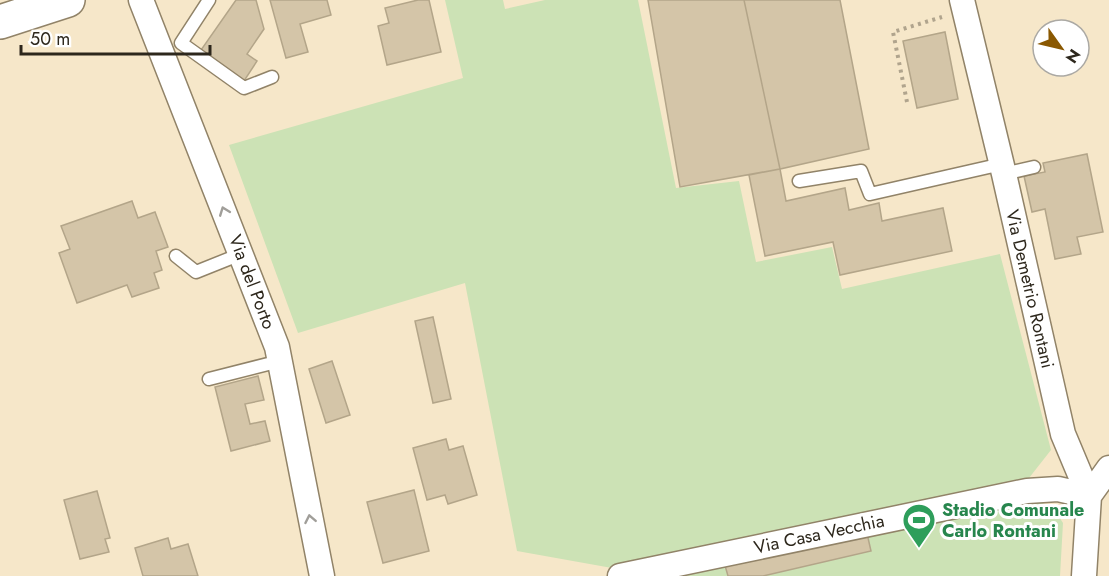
<svg xmlns="http://www.w3.org/2000/svg" width="1109" height="576" font-family="Jost,sans-serif">
<rect width="100%" height="100%" fill="#f6e7c9"/>
<!-- green -->
<path fill="#cce2b5" d="M445 0H503L505 9 545 0H638L676 188 739 181 756 262 832 247 842 289 1000 254 1051 450 1029 478 612 568 517 551 465 283 298 333 229 145 463 78Z
M1034 500 1045 504 1056 512 1063 523 1060 576H675Z"/>
<!-- building -->
<path fill="#d4c5a8" stroke="#b3a589" stroke-width="1.5" d="M236 0H256L264 29 247 54 257 61 244 81 201 50Z
M270 0H327L331 15 300 24 308 52 286 58Z
M418 0H429L441 52 387 65 378 26 389 23 385 8Z
M648 0H744L780 169 680 187Z
M744 0H840L869 149 780 169Z
M945 32 958 99 917 108 903 41Z
M1087 154 1103 232 1077 237 1081 254 1055 259 1045 209 1032 212 1024 176 1045 172 1043 163Z
M780 169 786 201 845 188 849 210 879 203 882 221 943 208 952 251 840 275 833 242 765 256 749 175Z
M132 201 138 218 155 212 168 247 156 251 162 270 154 273 159 288 132 297 127 285 77 303 59 253 70 249 61 226Z
M433 317 451 399 433 403 415 321Z
M332 361 350 415 326 423 309 369Z
M258 376 264 400 245 404 250 424 265 421 270 441 231 451 215 387Z
M446 439 449 450 463 446 477 495 448 504 445 495 427 500 413 448Z
M414 490 429 551 383 563 367 502Z
M97 491 110 538 105 539 109 552 80 559 64 500Z
M866 529 871 551 763 576H728L724 562Z
M168 538 171 549 188 544 198 576H143L135 548Z"/>
<g fill="none" stroke-linecap="round" stroke-linejoin="round">
<!-- service casing -->
<g stroke="#918368" stroke-width="15">
<path id="service" d="M209 0 181 43 244 88 272 77
M1004 174 1034 167
M799 181 861 171 870 194 1002 164
M176 256 196 272 241 254
M209 379 280 361"/>
</g>
<!-- minor casing -->
<g stroke="#918368" stroke-width="27">
<path id="minor" d="M141 0 277 347 322 576
M962 0 1004 174 1063 434 1089 496 1084 576
M620 576 1027 491 1058 489 1089 496 1109 468"/>
</g>
<!-- primary casing -->
<g stroke="#918368" stroke-width="36">
<path id="primary" d="M0 22 68 0"/>
</g>
<!-- path -->
<path stroke="#b0a48d" stroke-width="4" stroke-dasharray="3 4.5" stroke-linecap="butt" d="M907 102 893 32 942 17"/>
<!-- service -->
<use href="#service" stroke="#fff" stroke-width="12"/>
<!-- minor -->
<use href="#minor" stroke="#fff" stroke-width="24"/>
<!-- primary -->
<use href="#primary" stroke="#fff" stroke-width="33"/>
</g>
<!-- one-way arrows -->
<defs><path id="oneway-chevron" d="M-2-3.5L2.5 0L-2 3.5" fill="none" stroke-width="1.6" stroke-linecap="round" stroke-linejoin="round" transform="scale(1.5)"/></defs>
<g stroke="#a09e99">
<use href="#oneway-chevron" transform="translate(224 211) rotate(-111)"/>
<use href="#oneway-chevron" transform="translate(310 519) rotate(-101)"/>
</g>
<!-- icons -->
<defs>
<g id="stadium-pin" transform="scale(1.725)"><path d="M0 17L-7.5 6A9.5 9.5 0 1 1 7.5 6Z" fill="#2e9e5b" stroke="#fff"/><path d="M0-5a6.5 5 0 1 0 0 10a6.5 5 0 1 0 0-10ZM-3.5-1.8h7v3.6h-7Z" fill="#fff"/></g>
</defs>
<g fill-rule="evenodd">
<use href="#stadium-pin" x="919" y="520"/>
</g>
<g text-anchor="middle" dominant-baseline="central" stroke-width="6" stroke-linejoin="round" paint-order="stroke">
<!-- street labels -->
<g font-size="18" fill="#2d271c" stroke="#fff">
<text transform="translate(252 282) rotate(69)">Via del Porto</text>
<text transform="translate(1030 289) rotate(77)">Via Demetrio Rontani</text>
<text transform="translate(819 534) rotate(-12)">Via Casa Vecchia</text>
</g>
<!-- leisure labels -->
<g font-size="18" font-weight="bold" fill="#27864d" stroke="#fff" text-anchor="start">
<text x="942" y="510">Stadio Comunale<tspan x="942" dy="21">Carlo Rontani</tspan></text>
</g>
</g>
<!-- north arrow -->
<g transform="translate(1061 48) rotate(124)"><circle r="28" fill="#ffffff" stroke="#aba9a4" stroke-width="1.5"/>
<path d="M0-4.5L10 22L0 15L-10 22Z" fill="#8a5801"/>
<text y="-9" font-size="16" font-weight="bold" text-anchor="middle" fill="#2d271c">N</text>
</g>
<!-- scale -->
<path d="M21 45v9h189v-9" fill="none" stroke="#2d271c" stroke-width="3"/>
<text x="30" y="45" font-size="18" fill="#2d271c" stroke="#ffffff" stroke-width="4.5" paint-order="stroke">50 m</text>
</svg>
